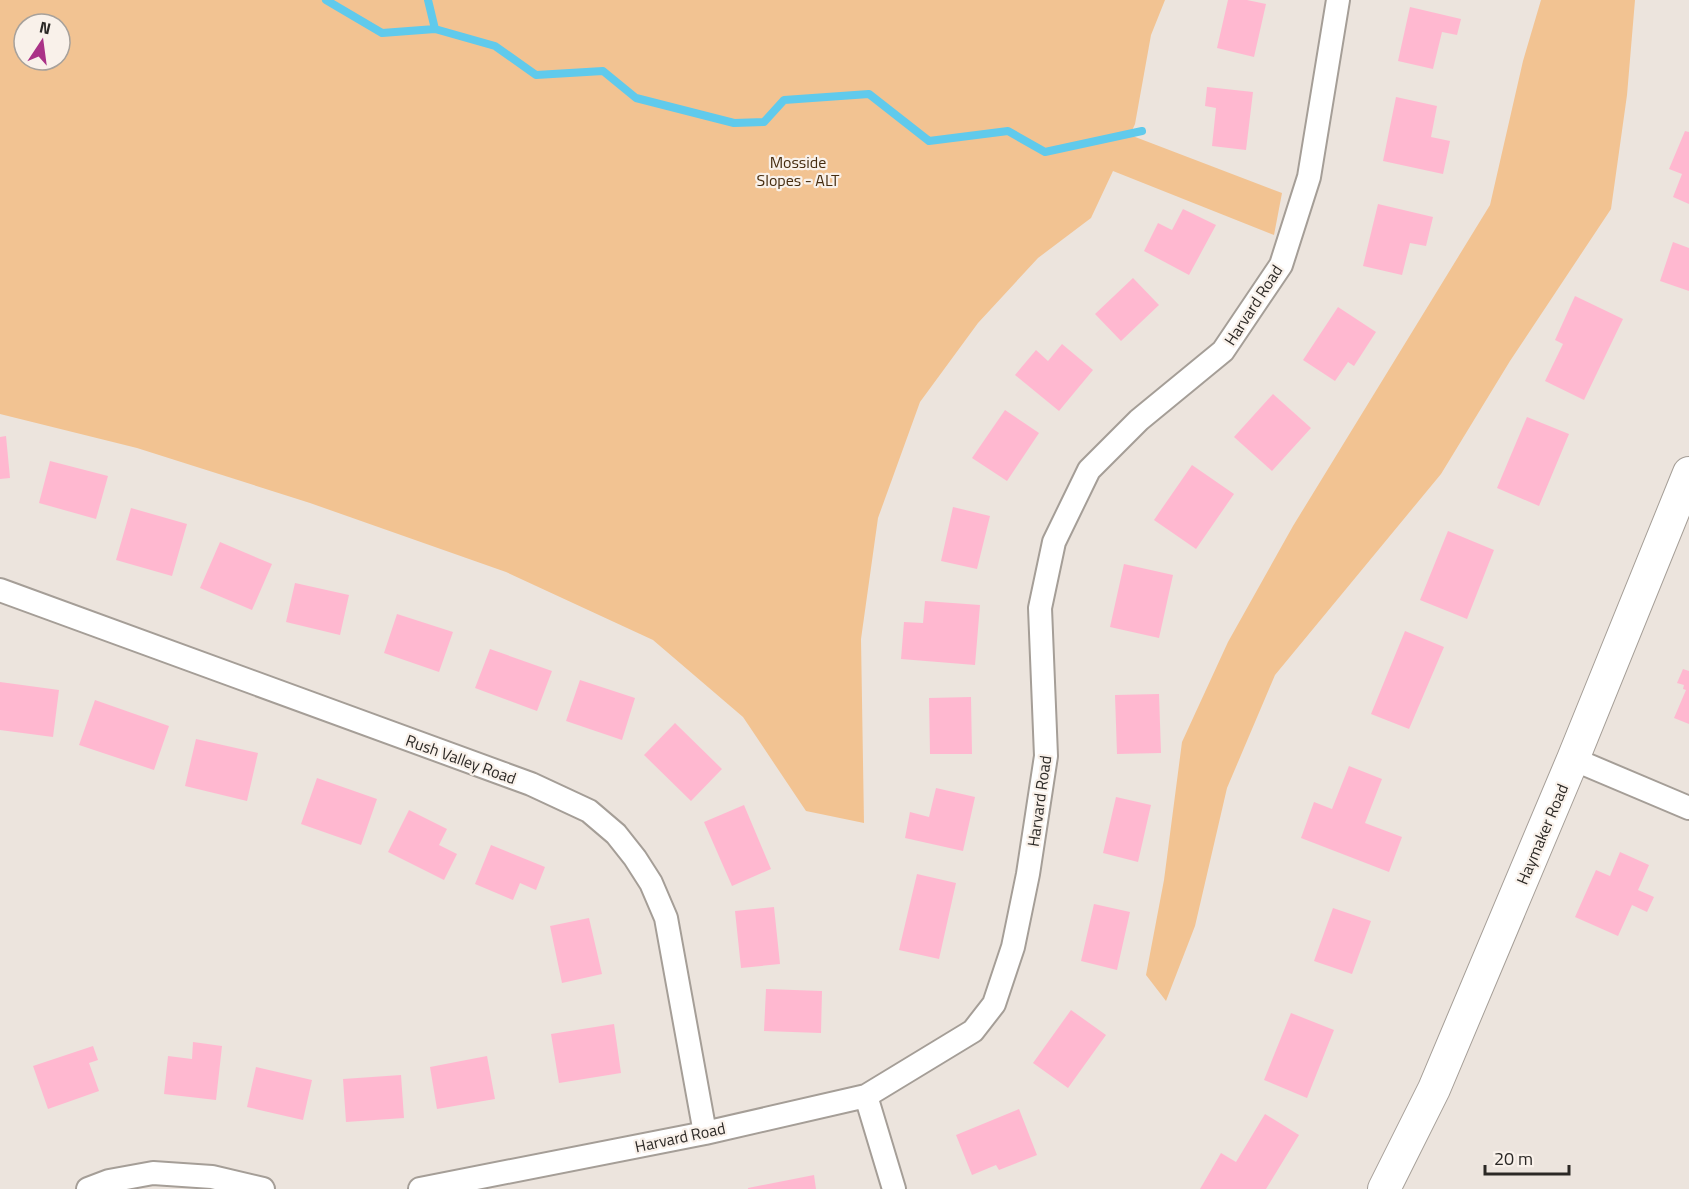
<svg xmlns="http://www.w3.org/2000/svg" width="1689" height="1189" font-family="'Titillium Web',sans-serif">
<rect width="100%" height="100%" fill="#ece4dd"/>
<!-- green -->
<path fill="#f2c392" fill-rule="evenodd" d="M0 0H1165L1151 35 1135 124 1130 135 1282 193 1274 235 1113 171 1091 218 1038 258 978 323 920 402 878 518 861 639 864 823 806 811 743 717 653 640 506 572 310 503 137 448 0 414ZM24 24H60V60H24Z
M1541 0H1635L1627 95 1611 209 1510 361 1441 474 1275 675 1227 788 1195 926 1166 1001 1146 975 1164 880 1182 742 1228 642 1293 526 1490 205 1523 61Z"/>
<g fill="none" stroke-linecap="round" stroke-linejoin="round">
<!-- stream -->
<path stroke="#60caec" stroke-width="8" d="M326 0 382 33 435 29 495 46 536 75 603 71 636 98 734 123 764 122 784 100 869 94 929 141 1008 131 1045 152 1142 131
M428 0 435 29"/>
</g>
<!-- building -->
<path fill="#ffb8d0" d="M1228 0H1247L1266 4 1254 57 1217 48Z
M1410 7 1461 19 1457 35 1442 32 1433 69 1398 61Z
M1207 87 1253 92 1246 150 1212 146 1216 108 1205 106Z
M1396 97 1437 106 1431 137 1450 141 1443 174 1383 161Z
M1685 131 1689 132V204L1673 197 1682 174 1669 169Z
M1378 204 1433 217 1426 246 1410 243 1402 275 1363 266Z
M1183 209 1216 225 1189 275 1144 251 1158 223 1172 230Z
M1673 242 1689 248V291L1660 281Z
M1133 278 1159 305 1121 341 1095 314Z
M1575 296 1623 319 1584 400 1545 381 1563 344 1555 340Z
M1338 307 1376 332 1354 366 1348 362 1335 381 1303 360Z
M1062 344 1093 370 1059 411 1015 375 1036 350 1048 361Z
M1273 394 1311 428 1272 471 1234 437Z
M1005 410 1039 433 1007 481 972 458Z
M1527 417 1569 434 1539 506 1497 488Z
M6 436 10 478 0 479V437Z
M50 461 108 476 96 519 39 503Z
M1192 465 1234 494 1196 549 1154 520Z
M953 507 990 516 977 569 941 561Z
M131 508 187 524 172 576 116 560Z
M1448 531 1494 550 1467 619 1420 600Z
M220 542 272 564 252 610 200 588Z
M1124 564 1173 575 1159 638 1110 627Z
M295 583 349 595 340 635 286 622Z
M925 601 980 605 975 665 901 659 904 622 923 623Z
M397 614 453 632 439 672 384 653Z
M1405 631 1444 647 1409 729 1371 714Z
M490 649 552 671 537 711 475 688Z
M1683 669 1689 671V724L1674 718 1686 690 1683 689 1684 685 1677 683Z
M580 680 635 698 622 740 566 721Z
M0 682 59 690 53 737 0 730Z
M1159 694 1161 753 1117 754 1115 695Z
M971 697 972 754H930L929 698Z
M95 700 169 726 154 770 79 745Z
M675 723 722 769 691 801 644 755Z
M196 739 258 753 247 801 185 786Z
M1349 766 1382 779 1365 823 1402 837 1389 872 1301 838 1314 802 1332 809Z
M317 778 377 799 361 845 301 824Z
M936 788 975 797 963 851 905 838 910 812 929 817Z
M1116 797 1151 805 1138 862 1103 853Z
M744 805 771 869 732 886 704 822Z
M409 810 447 829 439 845 457 854 444 880 388 852Z
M491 845 545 867 536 890 520 883 513 900 475 884Z
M1620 852 1649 865 1638 890 1654 897 1647 912 1632 905 1618 936 1575 917 1596 870 1610 876Z
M917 874 956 883 939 959 899 950Z
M1094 904 1130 912 1117 970 1081 961Z
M774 907 780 964 741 968 735 911Z
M1333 908 1371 921 1352 974 1314 961Z
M589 918 602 974 562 983 550 926Z
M766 989 822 991 821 1033 764 1031Z
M1071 1010 1106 1035 1068 1088 1033 1063Z
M1291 1013 1334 1030 1307 1098 1264 1080Z
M614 1024 621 1073 559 1083 551 1034Z
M193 1042 222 1046 216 1100 164 1094 168 1056 192 1059Z
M93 1046 98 1060 89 1063 99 1091 48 1109 33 1066Z
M487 1056 495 1099 437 1109 430 1067Z
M256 1067 312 1080 303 1120 247 1107Z
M401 1075 404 1118 346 1122 343 1079Z
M1019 1109 1037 1155 999 1170 996 1165 972 1175 956 1135Z
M1265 1114 1299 1135 1266 1189H1200L1221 1153 1236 1162Z
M814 1175 816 1189H748V1188Z"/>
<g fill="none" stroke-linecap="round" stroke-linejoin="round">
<!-- street casing -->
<g stroke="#a59e97" stroke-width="26">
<path id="street" d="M0 590 531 784 589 811 616 834 635 858 651 883 666 918 705 1133
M1573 759 1689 808
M866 1096 894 1189
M88 1189 109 1181 153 1173 212 1177 263 1189
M420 1189 705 1133 866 1096 973 1031 994 1004 1013 947 1028 874 1046 756 1040 608 1054 542 1089 470 1139 420 1223 351 1281 265 1309 177 1338 0"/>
</g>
<!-- secondary casing -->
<g stroke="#a59e97" stroke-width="34">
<path id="secondary" d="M1384 1189 1434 1089 1573 759 1689 473"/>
</g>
<!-- street -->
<use href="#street" stroke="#fff" stroke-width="22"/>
<!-- secondary -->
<use href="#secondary" stroke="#fff" stroke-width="32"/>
</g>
<g text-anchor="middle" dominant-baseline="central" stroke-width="4.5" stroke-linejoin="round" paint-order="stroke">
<!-- park labels -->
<g font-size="16" fill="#452c0f" stroke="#f9f1ea">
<text x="798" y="162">Mosside<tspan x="798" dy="18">Slopes - ALT</tspan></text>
</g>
<!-- street labels -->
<g font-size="16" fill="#2b2825" stroke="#f9f1ea">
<text transform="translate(1253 305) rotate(-57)">Harvard Road</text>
<text transform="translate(461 759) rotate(20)">Rush Valley Road</text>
<text transform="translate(1039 801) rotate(-82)">Harvard Road</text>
<text transform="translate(1542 834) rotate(-67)">Haymaker Road</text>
<text transform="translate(680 1137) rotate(-12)">Harvard Road</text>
</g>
</g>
<!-- north arrow -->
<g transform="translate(42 42) rotate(13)"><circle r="28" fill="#f9f1ea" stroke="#a7a19b" stroke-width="1.5"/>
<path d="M0-4.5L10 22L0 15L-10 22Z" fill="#aa3287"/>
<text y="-9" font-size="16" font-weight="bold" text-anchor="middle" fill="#2b2825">N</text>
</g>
<!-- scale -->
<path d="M1485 1165v9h84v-9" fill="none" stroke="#2b2825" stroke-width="3"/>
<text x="1494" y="1165" font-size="18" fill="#2b2825" stroke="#f9f1ea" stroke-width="4.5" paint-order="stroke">20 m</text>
</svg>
